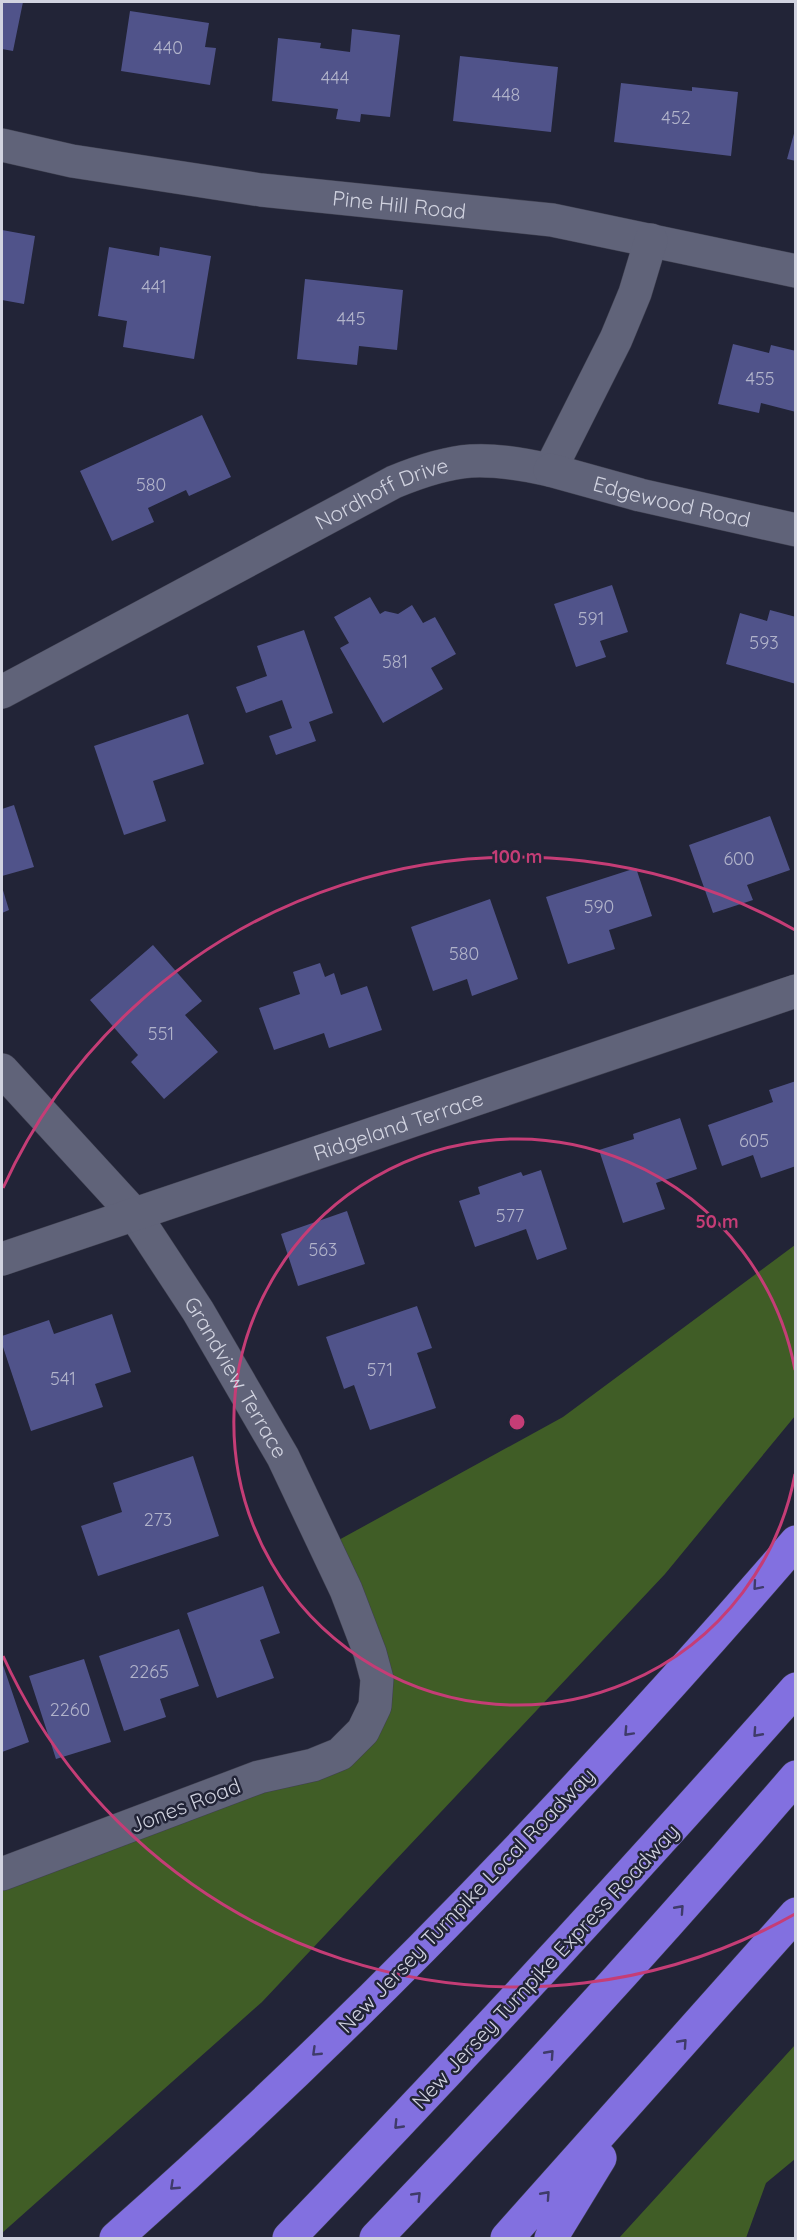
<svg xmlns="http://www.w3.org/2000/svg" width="797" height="2240" font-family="Quicksand,sans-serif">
<rect width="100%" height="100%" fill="#222437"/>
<!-- forest -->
<path fill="#405d26" d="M795 1245V1416L665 1574 262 2002 2 2233V1874L313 1765 375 1706 326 1547 563 1417Z
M795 2045V2159L766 2183 746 2238H619Z"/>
<!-- building -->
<path fill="#50538a" d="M2 2H23L13 51 2 49Z
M130 11 209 23 205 47 216 48 210 85 121 71Z
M352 29 400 35 390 117 361 114 360 122 336 119 338 109 272 101 278 38 321 43 320 48 350 52Z
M460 56 558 67 551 132 453 121Z
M621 83 692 91V87L738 92 731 156 614 142Z
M795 130H796V161L787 159Z
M2 230 35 236 24 304 2 300Z
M109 247 159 256 160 247 211 256 194 359 123 347 127 321 98 316Z
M305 279 403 290 397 350 359 346 357 365 297 359Z
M733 344 769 353 771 345 796 351V412L761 403 759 413 718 404Z
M202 415 231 477 189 496 186 490 148 508 154 522 112 541 80 471Z
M612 585 628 632 600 641 606 657 576 667 554 604Z
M370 597 380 614 385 611 398 614 412 605 423 623 435 617 456 654 431 668 443 689 383 723 340 648 349 643 334 617Z
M770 610 796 617V684L726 664 740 613 767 621Z
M304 630 333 713 309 722 316 741 276 755 269 736 292 728 282 700 246 713 236 687 267 676 257 646Z
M188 714 204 764 153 781 166 821 124 835 94 746Z
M14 805 34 867 2 876V809Z
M770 816 790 870 747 885 753 900 713 913 689 845Z
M636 868 652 916 609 930 615 949 568 964 546 897Z
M2 887 9 910 2 913Z
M490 899 518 979 472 996 467 979 433 991 411 927Z
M153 945 202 1001 185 1015 218 1052 164 1099 131 1062 138 1055 90 1000Z
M320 963 325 977 334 973 341 995 367 986 382 1030 329 1048 324 1033 274 1050 259 1008 300 994 293 972Z
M796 1081V1166L761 1178 753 1155 722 1166 708 1125 773 1102 769 1090Z
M680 1118 697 1169 656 1183 665 1209 623 1223 599 1150 634 1139 633 1134Z
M541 1170 567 1249 537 1260 526 1229 475 1247 459 1201 480 1194 478 1187 521 1172 523 1176Z
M347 1211 365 1264 298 1286 281 1234Z
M417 1306 432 1348 417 1353 436 1408 370 1430 354 1385 344 1389 326 1337Z
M112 1314 131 1372 95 1384 103 1407 31 1431 2 1344V1336L49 1320 54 1334Z
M193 1456 219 1536 98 1576 81 1526 122 1512 113 1483Z
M263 1586 280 1633 260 1640 274 1678 217 1698 187 1613Z
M179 1629 199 1686 160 1699 166 1717 124 1731 99 1656Z
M84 1659 111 1742 56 1759 29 1676Z
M2 1662 29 1742 2 1752Z"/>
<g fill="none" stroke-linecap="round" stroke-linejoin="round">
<!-- minor casing -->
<g stroke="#3f4050" stroke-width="34">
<g id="minor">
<path id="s1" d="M2 145 72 161 261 190 552 220 796 271"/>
<path id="s2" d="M2 692 394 482C457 456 484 456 550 470L616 339 635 293 651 240"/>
<path id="s3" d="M2 1070 135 1215 198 1311 283 1457 346 1590 370 1653 377 1679 375 1706 363 1731 340 1754 313 1765 259 1777 2 1874"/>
<path id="s4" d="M2 1259 796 991"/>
</g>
</g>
<!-- tertiary casing -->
<g stroke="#3f4050" stroke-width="34">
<g id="tertiary">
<path id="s5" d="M550 470 640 495 796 530"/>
</g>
</g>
<!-- motorway casing -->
<g stroke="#3f4050" stroke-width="34">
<path id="motorway" d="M116 2238C359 2023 584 1788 796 1542
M289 2238C462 2059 630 1876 796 1689
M376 2238C520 2088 660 1935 796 1777
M507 2238 796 1914
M551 2238 600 2158"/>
</g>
<!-- minor -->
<use href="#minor" stroke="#606379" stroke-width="33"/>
<!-- tertiary -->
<use href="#tertiary" stroke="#606379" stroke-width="33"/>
<!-- motorway -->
<use href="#motorway" stroke="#8270e0" stroke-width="33"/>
</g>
<!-- one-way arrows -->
<defs><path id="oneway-chevron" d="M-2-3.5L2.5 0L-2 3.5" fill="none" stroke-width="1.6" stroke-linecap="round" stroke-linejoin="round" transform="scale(1.5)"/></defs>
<g stroke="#3f3b6a">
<use href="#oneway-chevron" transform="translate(757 1586) rotate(131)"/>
<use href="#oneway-chevron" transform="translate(628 1732) rotate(133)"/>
<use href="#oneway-chevron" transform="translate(757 1733) rotate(132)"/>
<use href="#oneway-chevron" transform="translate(680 1909) rotate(-48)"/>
<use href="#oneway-chevron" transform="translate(683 2043) rotate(-48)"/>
<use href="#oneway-chevron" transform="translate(316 2052) rotate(136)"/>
<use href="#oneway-chevron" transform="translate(550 2054) rotate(-48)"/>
<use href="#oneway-chevron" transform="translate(398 2125) rotate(134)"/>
<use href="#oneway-chevron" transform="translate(174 2186) rotate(137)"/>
<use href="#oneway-chevron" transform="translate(546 2195) rotate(-48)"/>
<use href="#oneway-chevron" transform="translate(417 2196) rotate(-46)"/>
</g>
<!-- distance rings -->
<g fill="none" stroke="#c53d76" stroke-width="3">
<path d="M795 1474A283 283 0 1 1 795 1370"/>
<path d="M795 1914A565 565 0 0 1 3 1656M3 1188A565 565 0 0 1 795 930"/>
</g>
<g text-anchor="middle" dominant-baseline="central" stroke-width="5" stroke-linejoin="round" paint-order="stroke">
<!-- number labels -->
<g font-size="18" fill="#b1b3ca">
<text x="168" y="47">440</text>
<text x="335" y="77">444</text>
<text x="506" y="94">448</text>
<text x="676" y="117">452</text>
<text x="154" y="286">441</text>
<text x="351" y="318">445</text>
<text x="760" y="378">455</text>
<text x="151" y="484">580</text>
<text x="591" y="618">591</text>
<text x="764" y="642">593</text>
<text x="395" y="661">581</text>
<text x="739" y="858">600</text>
<text x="599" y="906">590</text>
<text x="464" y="953">580</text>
<text x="161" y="1033">551</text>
<text x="754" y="1140">605</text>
<text x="510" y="1215">577</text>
<text x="323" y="1249">563</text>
<text x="380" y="1369">571</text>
<text x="63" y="1378">541</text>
<text x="158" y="1519">273</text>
<text x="149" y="1671">2265</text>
<text x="70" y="1709">2260</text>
</g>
<!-- street labels -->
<g font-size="21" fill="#d1d3e0" stroke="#222437">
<text stroke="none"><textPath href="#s1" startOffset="402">Pine Hill Road</textPath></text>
<text stroke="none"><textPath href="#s2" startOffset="429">Nordhoff Drive</textPath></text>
<text stroke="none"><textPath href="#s5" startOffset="126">Edgewood Road</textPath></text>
<text stroke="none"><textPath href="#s4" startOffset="418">Ridgeland Terrace</textPath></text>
<text stroke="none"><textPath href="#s3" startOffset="388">Grandview Terrace</textPath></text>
<text transform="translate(185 1805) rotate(-21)">Jones Road</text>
<text transform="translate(466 1900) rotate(-46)">New Jersey Turnpike Local Roadway</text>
<text transform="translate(545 1966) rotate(-47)">New Jersey Turnpike Express Roadway</text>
</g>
</g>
<circle cx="517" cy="1422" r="9" fill="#c53d76" stroke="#222437" stroke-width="3"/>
<g font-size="18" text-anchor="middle" font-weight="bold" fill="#c53d76" stroke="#222437" stroke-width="5" stroke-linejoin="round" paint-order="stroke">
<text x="517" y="863">100 m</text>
<text x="717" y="1228">50 m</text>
</g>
<!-- border -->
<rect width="797" height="2240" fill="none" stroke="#d1d3e0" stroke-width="6"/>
</svg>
